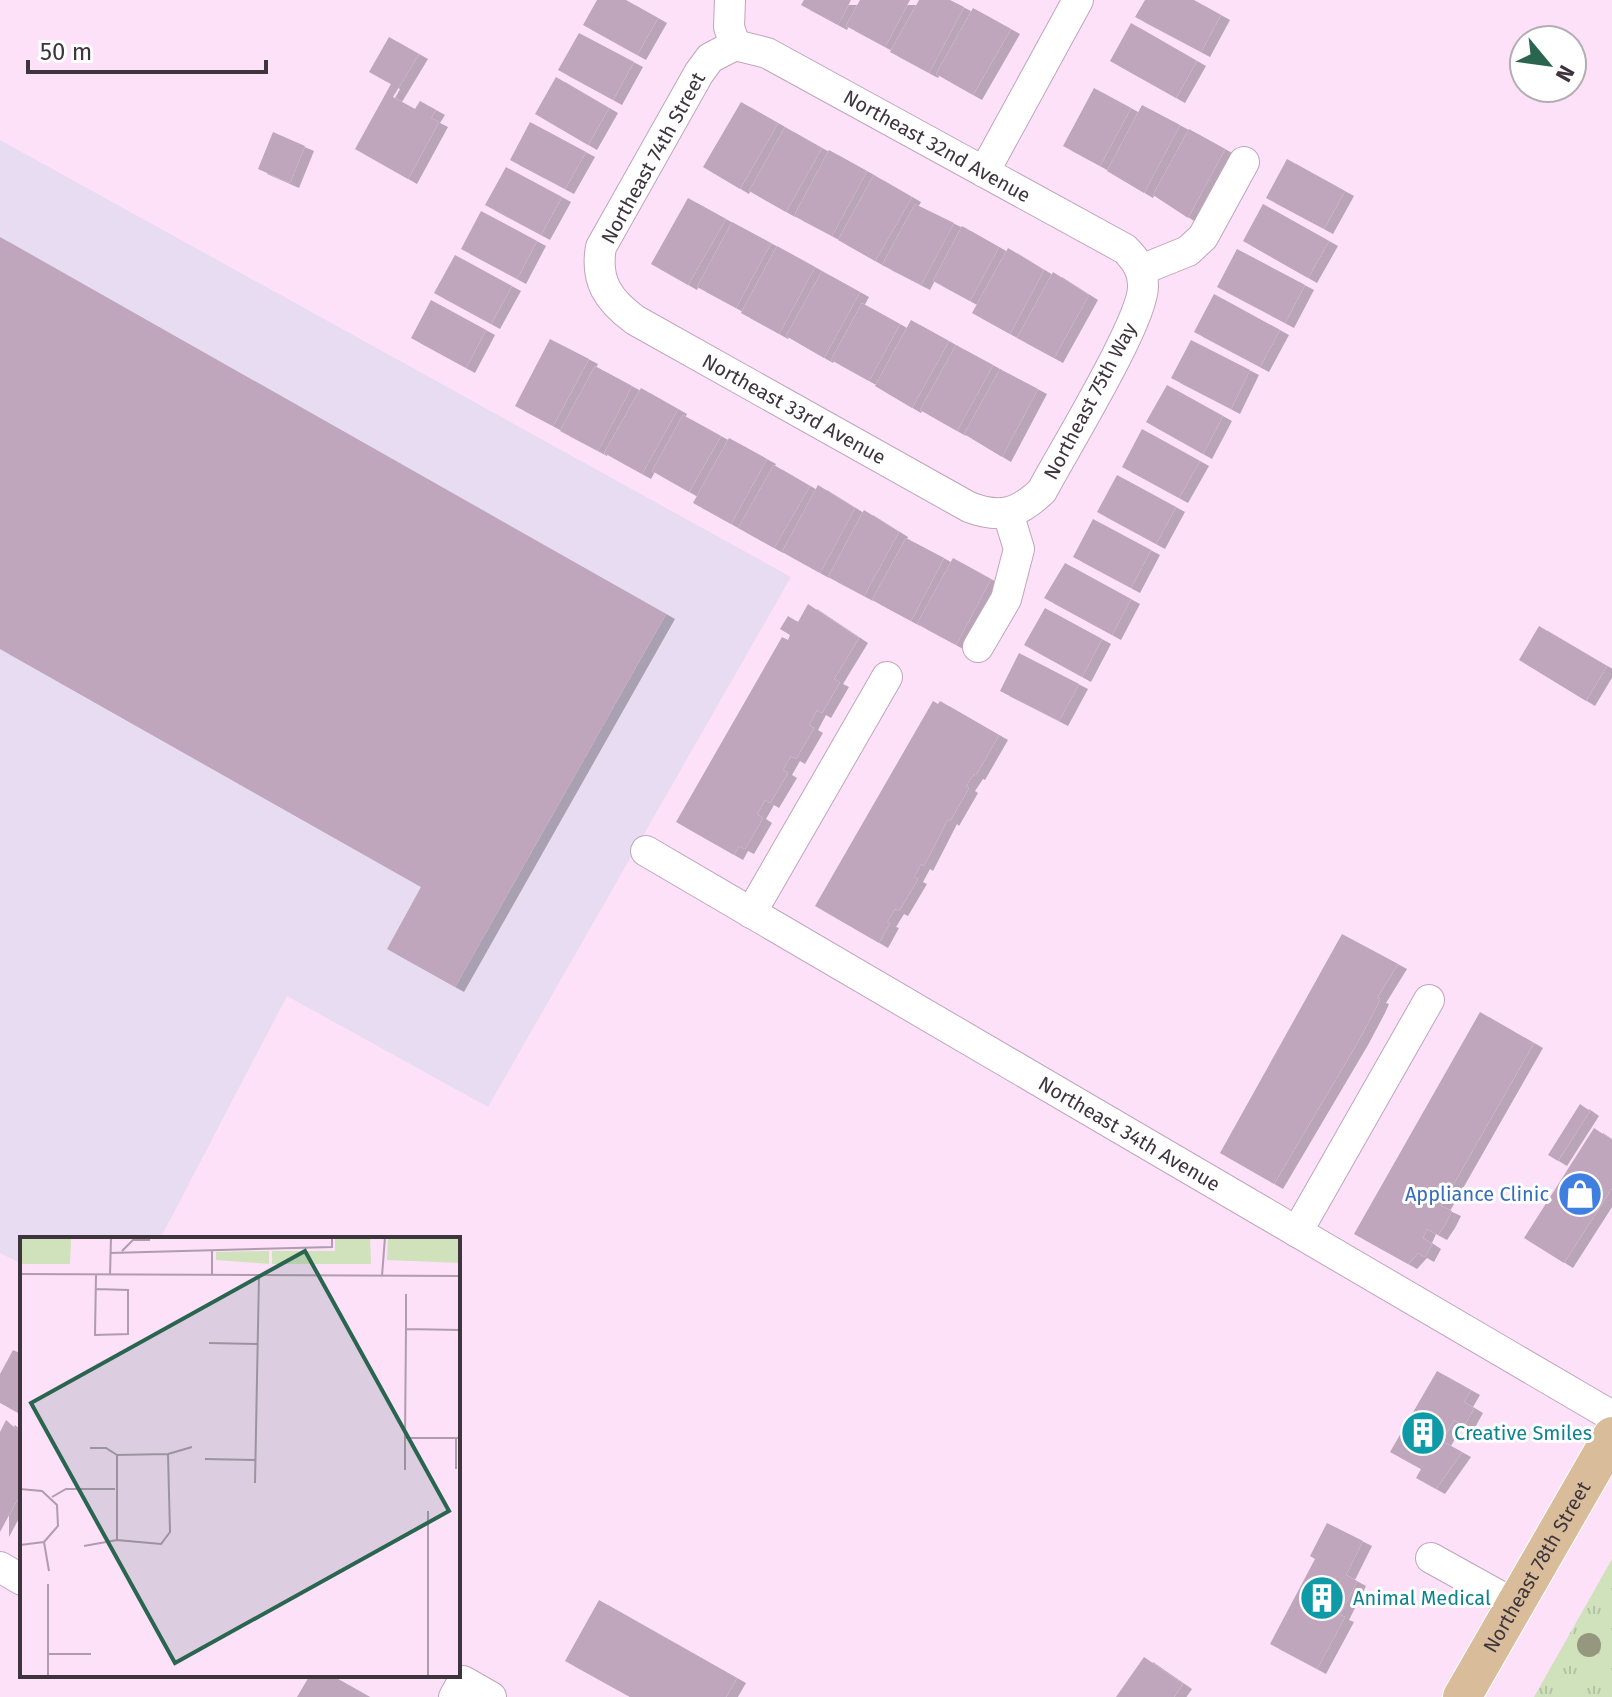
<svg xmlns="http://www.w3.org/2000/svg" width="1612" height="1697" font-family="'Fira Sans',sans-serif">
<defs>
<pattern id="grass-tufts" width="24" height="20" patternUnits="userSpaceOnUse" patternTransform="scale(2)"><rect width="24" height="20" fill="#cfe2bc"/><path d="M3 7l-1-3M5 7V3M7 7l1-3M15 17l-1-3M17 17v-4M19 17l1-3" fill="none" stroke="#b3c2a2"/></pattern>
<filter id="shadow"><feDropShadow dx="9" dy="5" stdDeviation="0" flood-color="#0004"/></filter>
</defs>
<rect width="100%" height="100%" fill="#fce1f9"/>
<!-- industrial -->
<path fill="#e7dcf1" d="M0 140 791 577 488 1107 287 996 160 1239H22V1264L0 1253Z"/>
<!-- grass -->
<path fill="url(#grass-tufts)" d="M1612 1559V1697H1534Z"/>
<!-- building -->
<path fill="#bfa6bd" filter="url(#shadow)" d="M597 0H626L658 18 637 55 583 25Z
M804 0H851L838 25 801 5Z
M860 0H910L885 47 846 26Z
M919 0H950L964 7 929 73 890 52Z
M1145 0H1194L1221 15 1201 52 1135 17Z
M973 8 1011 29 973 95 936 74Z
M1131 23 1197 61 1176 98 1110 61Z
M579 33 634 62 613 100 558 70Z
M389 37 419 54 393 97 415 109 420 101 436 110 431 118 439 122 408 179 355 149 391 84 369 72Z
M556 77 609 108 588 145 535 114Z
M1094 88 1131 108 1100 166 1063 146Z
M741 102 778 123 740 189 703 167Z
M1142 105 1180 125 1144 193 1107 171Z
M530 122 586 152 565 189 510 160Z
M785 127 822 148 786 212 749 191Z
M1189 129 1225 149 1188 218 1153 195Z
M273 132 305 146 290 183 258 169Z
M829 150 867 171 832 236 794 216Z
M1287 159 1345 191 1324 229 1266 198Z
M506 167 562 197 541 235 485 205Z
M874 175 912 197 875 261 838 240Z
M688 198 726 219 688 285 651 264Z
M915 204 954 223 921 285 882 265Z
M1263 204 1329 241 1308 278 1243 241Z
M481 211 537 241 517 279 461 249Z
M732 222 771 243 736 308 697 287Z
M962 226 999 247 970 301 933 281Z
M0 237 666 614 455 987 387 949 421 887 0 649Z
M777 246 815 267 779 334 741 313Z
M1008 248 1044 270 1010 334 972 313Z
M1237 249 1305 285 1285 323 1217 287Z
M455 255 512 286 491 324 434 293Z
M822 271 860 292 824 358 786 336Z
M1053 272 1089 295 1054 358 1017 338Z
M1214 294 1280 330 1260 367 1194 332Z
M431 300 486 330 466 368 411 338Z
M862 303 900 324 869 381 831 360Z
M911 320 949 341 912 408 875 386Z
M550 339 589 359 553 426 515 406Z
M1191 340 1250 370 1231 409 1171 378Z
M956 345 993 365 957 431 920 410Z
M595 366 632 386 598 451 560 431Z
M1000 369 1038 389 1002 457 964 434Z
M1167 385 1223 416 1203 454 1146 422Z
M641 388 678 409 642 474 604 453Z
M683 415 721 436 689 492 652 471Z
M1142 429 1200 461 1179 498 1122 467Z
M729 438 767 459 731 524 693 503Z
M774 465 810 486 774 548 738 528Z
M1117 475 1176 507 1156 544 1097 512Z
M818 485 855 508 820 573 782 552Z
M864 510 899 532 864 596 828 577Z
M1093 519 1151 550 1131 588 1073 557Z
M906 538 944 558 911 621 872 600Z
M953 558 991 579 956 645 917 624Z
M1065 563 1131 599 1112 635 1044 598Z
M808 604 859 638 834 679 840 682 822 713 817 710 809 725 814 728 796 759 791 756 783 770 788 773 770 803 765 800 757 814 763 818 745 849 739 846 734 855 676 822 782 637 788 640 790 635 780 629 788 616 798 622Z
M1045 608 1102 639 1082 677 1024 645Z
M1539 626 1607 666 1586 701 1519 660Z
M1019 653 1079 684 1059 721 1000 691Z
M933 701 938 704 940 701 999 735 976 775 974 774 966 786 969 788 950 821 948 819 924 866 921 864 914 877 918 879 899 911 895 909 887 922 890 923 879 943 815 906Z
M1342 934 1398 964 1377 998 1380 999 1376 1008 1359 1040 1274 1184 1220 1153Z
M1480 1012 1534 1043 1441 1206 1452 1211 1446 1223 1438 1235 1427 1229 1423 1238 1432 1244 1425 1257 1418 1253 1408 1264 1354 1234Z
M1580 1104 1590 1111 1558 1161 1548 1155Z
M1594 1128 1612 1140V1188L1564 1263 1524 1238Z
M13 1350 22 1354V1415L0 1403V1374Z
M1437 1371 1471 1390 1464 1402 1474 1408 1464 1426 1454 1420 1442 1441 1462 1452 1436 1489 1416 1478 1421 1469 1390 1452Z
M6 1420 22 1434V1491L0 1532V1432Z
M1327 1523 1363 1541 1346 1575 1357 1581 1340 1615 1345 1617 1317 1669 1270 1644 1315 1559 1310 1556Z
M599 1600 737 1678 726 1697H630L565 1661Z
M1144 1657 1183 1684 1174 1697H1116Z
M310 1675H331L370 1697H297Z"/>
<g fill="none" stroke-linecap="round" stroke-linejoin="round">
<!-- minor casing -->
<g stroke="#bfa5bc" stroke-width="32">
<g id="minor">
<path d="M730 0 729 27 735 45"/>
<path d="M735 45 767 53 1125 249C1136 260 1143 270 1143 286 1144 320 1062 453 1042 491 1018 514 1000 519 969 507L635 320C608 300 595 281 601 247L699 73 710 58Z"/>
<path d="M984 172 1078 0"/>
<path d="M1141 270 1188 251 1203 237 1244 162"/>
<path d="M978 647 1006 599 1019 549 1008 513"/>
<path id="s1" d="M646 851 1612 1416"/>
<path d="M751 913 887 677"/>
<path d="M1297 1232 1429 1000"/>
<path d="M1431 1558 1514 1604"/>
<path d="M0 1567 22 1580"/>
<path d="M454 1697 463 1681 491 1697"/>
</g>
</g>
<!-- major casing -->
<g stroke="#fff" stroke-width="40">
<g id="major">
<path id="s2" d="M1462 1697 1612 1436"/>
</g>
</g>
<!-- minor -->
<use href="#minor" stroke="#fff" stroke-width="30"/>
<!-- major -->
<use href="#major" stroke="#d9bd9a" stroke-width="38"/>
</g>
<!-- trees -->
<circle fill="#95977f" cx="1589" cy="1645" r="12"/>
<!-- icons -->
<defs>
<g id="shop-disc" transform="scale(2.3)"><circle r="9.5" fill="#3f7fe0" stroke="#fff"/><path d="M-5-2.5h2.3a2.7 3.5 0 0 1 5.4 0H5L5.5 6h-11ZM-1.5-2.5h3a1.5 2.3 0 0 0-3 0Z" fill="#fff"/></g>
<g id="building-disc" transform="scale(2.3)"><circle r="9.5" fill="#0f9aa8" stroke="#fff"/><path d="M-4-6H4V6H1V3H-1V6H-4ZM-2.5-4.3h1.7v1.8h-1.7ZM.8-4.3h1.7v1.8H.8ZM-2.5-1h1.7V.8h-1.7ZM.8-1h1.7V.8H.8Z" fill="#fff"/></g>
</defs>
<g fill-rule="evenodd">
<use href="#shop-disc" x="1580" y="1194"/>
<use href="#building-disc" x="1423" y="1433"/>
<use href="#building-disc" x="1322" y="1598"/>
</g>
<g text-anchor="middle" dominant-baseline="central" stroke-width="6" stroke-linejoin="round" paint-order="stroke">
<!-- street labels -->
<g font-size="20" fill="#3e343d" stroke="#fff">
<text transform="translate(937 146) rotate(29)">Northeast 32nd Avenue</text>
<text transform="translate(653 158) rotate(-61)">Northeast 74th Street</text>
<text transform="translate(1090 401) rotate(-62)">Northeast 75th Way</text>
<text transform="translate(794 409) rotate(29)">Northeast 33rd Avenue</text>
<text stroke="none"><textPath href="#s1" startOffset="560">Northeast 34th Avenue</textPath></text>
<text stroke="none"><textPath href="#s2" startOffset="150">Northeast 78th Street</textPath></text>
</g>
<!-- shop labels -->
<g font-size="20" fill="#366cbe" stroke="#fff" text-anchor="end">
<text x="1549" y="1194">Appliance Clinic</text>
</g>
<!-- culture labels -->
<g font-size="20" fill="#0d838f" stroke="#fff" text-anchor="start">
<text x="1454" y="1433">Creative Smiles</text>
<text x="1353" y="1598">Animal Medical</text>
</g>
</g>
<!-- overview -->
<g transform="translate(20 1237)">
<rect width="440" height="440" fill="#fce1f9"/>
<path d="M0 0H51L50 27H0ZM315 0H350L351 27H252V14H315ZM368 0H440V26L367 23ZM249 14V27L196 23V15Z" fill="#cfe2bc"/>
<path d="M14 0H51L50 18 40 25 6 24Z" fill="#cfe2bc"/>
<path fill="none" stroke="#b09cae" stroke-width="2" d="M102 14 113 3H130M90 16 312 10V0M0 37 440 39M90 38 91 0M192 38V13M362 39 365 0M76 52 108 53V97L75 98 76 38M386 92V57M440 93 386 92 385 201H440M189 106 238 107M70 211H86L97 218M148 217 172 210M97 218V303L141 307 150 295 148 217M97 218 148 217M185 222 235 223M436 232V201M385 233V201M235 246 239 38M0 252 22 254 37 268 38 289 24 305M32 260 46 252H95M24 305 29 334M0 308 24 305M64 309 97 303M28 347V440M28 417H71M408 440V274"/>
<path fill="#2a654f" fill-opacity="0.15" stroke="#2a654f" stroke-width="4" d="M285 14 429 274 155 426 11 166Z"/>
<rect width="440" height="440" fill="none" stroke="#3e343d" stroke-width="4"/>
</g>
<!-- north arrow -->
<g transform="translate(1548 64) rotate(119)"><circle r="38" fill="#ffffff" stroke="#b2aeb1" stroke-width="2"/>
<path d="M0-6L14 30L0 20L-14 30Z" fill="#2a654f"/>
<text y="-12" font-size="22" font-weight="bold" text-anchor="middle" fill="#3e343d">N</text>
</g>
<!-- scale -->
<path d="M28 60v12h238v-12" fill="none" stroke="#3e343d" stroke-width="4"/>
<text x="40" y="60" font-size="24" fill="#3e343d" stroke="#ffffff" stroke-width="6" paint-order="stroke">50 m</text>
</svg>
